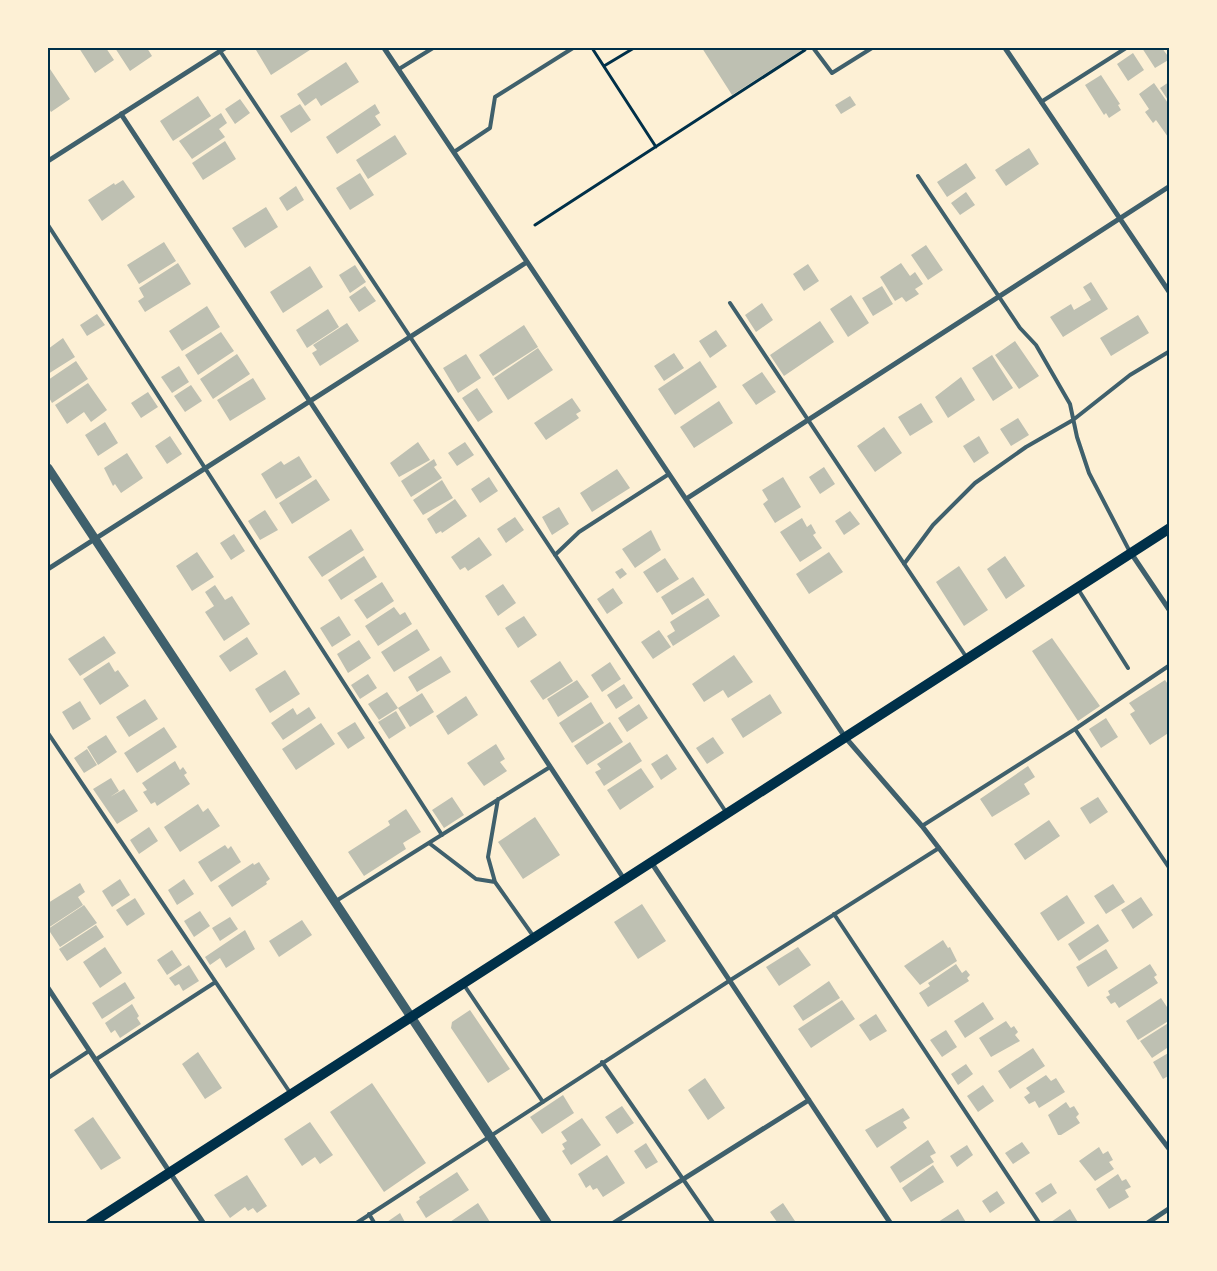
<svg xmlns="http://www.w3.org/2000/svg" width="1217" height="1271" font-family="Arial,sans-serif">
<rect width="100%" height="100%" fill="#fdf0d5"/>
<!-- building -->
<path fill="#bec0b2" d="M79 48H106L114 60 95 73Z
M115 48H147L152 56 130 71Z
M260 48H313L271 75 256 50Z
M702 48H805L732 95Z
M1142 48H1162L1170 59 1155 68Z
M1133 53 1144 70 1128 81 1117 64Z
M346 62 359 82 321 106 316 98 305 106 297 94Z
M48 66 70 99 51 112 48 107Z
M1101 75 1120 104 1118 105 1121 110 1109 118 1106 113 1104 115 1085 85Z
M1170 76V103L1160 88 1169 82 1167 78Z
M1154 83 1170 106 1168 137 1156 120 1153 123 1145 112 1149 109 1139 94Z
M198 96 211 116 173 141 160 121Z
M850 96 856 105 841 114 835 105Z
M240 99 250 113 235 124 225 109Z
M300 104 311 120 291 133 280 116Z
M375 104 380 113 375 116 381 125 337 154 326 137Z
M221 113 227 123 219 129 225 137 192 159 179 141Z
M395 135 407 154 368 179 356 160Z
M225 141 236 159 203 180 192 163Z
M1029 148 1039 164 1006 186 995 170Z
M966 163 976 178 947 197 937 182Z
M360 173 374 195 350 210 336 188Z
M123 180 135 197 102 221 88 200 114 183 115 185Z
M296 186 304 200 287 211 279 198Z
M966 192 975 205 960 215 951 203Z
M266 207 278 227 245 248 232 228Z
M164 242 176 261 139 284 127 265Z
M926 245 943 270 928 280 911 255Z
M178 263 191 284 145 312 138 301 144 297 139 288Z
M901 263 910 276 915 272 923 284 915 289 919 294 906 302 902 297 895 301 880 277Z
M808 264 819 281 804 291 793 274Z
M355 265 366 282 350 293 339 275Z
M310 266 323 287 283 313 270 292Z
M1091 282 1108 309 1063 337 1050 317 1071 304 1074 310 1091 300 1083 287Z
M365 286 376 301 359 312 349 297Z
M882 286 893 304 873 316 862 298Z
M851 295 869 323 848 337 830 309Z
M762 303 773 320 756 332 745 315Z
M207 306 220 327 182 351 169 331Z
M328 309 339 327 307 348 296 330Z
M97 314 105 325 87 336 80 325Z
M1138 315 1149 333 1111 356 1100 338Z
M820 321 834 342 784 376 770 355Z
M347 323 359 341 320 366 312 353 317 350 313 345Z
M524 325 538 347 493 376 479 355Z
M716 330 727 346 710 358 699 341Z
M221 332 234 351 198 375 185 355Z
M63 338 75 357 48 374V349Z
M1015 341 1039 376 1019 389 995 355Z
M538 348 553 370 508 400 494 378Z
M674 353 684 368 664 381 654 366Z
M237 354 250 374 213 399 200 379Z
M466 354 481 378 458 393 443 368Z
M992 355 1013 388 993 401 972 368Z
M76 361 88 379 52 403 48 396V380Z
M700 361 717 387 675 415 658 389Z
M179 366 189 382 172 393 161 377Z
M762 372 776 392 756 405 742 385Z
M961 377 975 400 948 418 935 397Z
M253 378 266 399 230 421 217 400Z
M88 383 107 410 91 422 84 412 67 424 55 405Z
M191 385 202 401 185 412 174 396Z
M477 388 493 412 478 422 462 398Z
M148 392 158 407 141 418 131 403Z
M572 398 581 411 576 414 579 418 546 440 534 423Z
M719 401 733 423 694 448 680 427Z
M921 403 933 422 910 436 898 417Z
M1018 418 1029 435 1011 446 1000 429Z
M105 422 118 443 98 456 85 435Z
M884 427 902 453 875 472 857 446Z
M170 436 182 454 167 464 155 446Z
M979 436 989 453 974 463 963 446Z
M418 442 430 460 399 477 390 463Z
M465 442 474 455 457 466 448 453Z
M127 453 143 478 121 493 115 484 113 486 104 468Z
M299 456 312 477 276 499 261 474 281 461 284 465Z
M434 459 437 465 434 467 442 478 411 497 401 481Z
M824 467 835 484 820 494 809 477Z
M617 469 630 488 592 512 580 493Z
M489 477 498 491 480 503 471 489Z
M783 477 801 507 775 523 763 504 768 500 762 490Z
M316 479 330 500 292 524 279 503Z
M442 480 453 498 423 515 413 500Z
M455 499 467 516 442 533 441 531 436 534 427 519Z
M559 507 569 524 552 535 542 517Z
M265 510 278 530 260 540 248 521Z
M850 511 860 524 844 535 835 521Z
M515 517 524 530 506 543 497 529Z
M802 518 807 527 811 524 816 533 813 535 822 548 800 562 780 532Z
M351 529 364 550 322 577 308 557Z
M651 530 661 550 635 568 622 549Z
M234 534 245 551 231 560 220 543Z
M479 537 492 555 468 571 465 567 460 570 451 557Z
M197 552 214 577 192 591 176 566Z
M829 552 843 572 809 594 796 574Z
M364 556 377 577 341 600 328 580Z
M1005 556 1025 586 1006 599 987 569Z
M665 558 679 579 657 593 643 572Z
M959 566 988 610 964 626 936 582Z
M622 568 627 574 620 579 615 572Z
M693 577 705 595 672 615 661 597Z
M382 582 394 601 367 619 354 600Z
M503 584 516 603 498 616 485 596Z
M215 585 225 600 232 596 250 624 224 641 205 612 214 606 205 592Z
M613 588 623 603 607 614 597 599Z
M708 598 720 616 673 646 667 636 675 631 670 622Z
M394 607 400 615 405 612 412 624 378 646 365 626Z
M339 616 351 635 332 647 320 628Z
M524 616 537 635 518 648 505 628Z
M417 629 430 650 394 672 381 652Z
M659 630 671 647 653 659 641 642Z
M104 636 116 653 80 676 68 659Z
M247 637 258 654 230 672 219 656Z
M1052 638 1100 706 1078 721 1032 651Z
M359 640 371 658 348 673 337 654Z
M734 655 753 682 728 698 723 690 704 702 692 684Z
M441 656 451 672 417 692 408 677Z
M560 661 573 681 543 700 530 681Z
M109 662 115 672 118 670 129 686 100 705 83 679Z
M610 662 621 679 602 692 591 675Z
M285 670 300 694 270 713 255 689Z
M368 674 377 688 360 699 351 685Z
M577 680 589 697 558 717 547 699Z
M1165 680 1170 687V732L1150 745 1130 714 1135 711 1129 703Z
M624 684 633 698 616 709 607 695Z
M387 692 398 708 379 720 368 704Z
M422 693 434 712 410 727 398 708Z
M770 694 782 713 743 738 731 719Z
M466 696 478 715 448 735 436 716Z
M145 699 158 719 129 737 116 717Z
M80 701 91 719 73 730 62 712Z
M591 702 604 723 572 743 559 723Z
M639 704 648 718 627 732 618 718Z
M309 707 316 718 283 740 271 723 293 708 297 715Z
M396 711 406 728 389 739 378 722Z
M1106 718 1118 737 1101 748 1089 729Z
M355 722 365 738 348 749 337 733Z
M610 722 623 742 587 765 574 746Z
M321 723 335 744 296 770 282 749Z
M164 727 177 747 137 773 124 753Z
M106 735 117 752 98 765 87 747Z
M713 737 724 753 707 764 696 748Z
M630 742 642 761 604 786 595 772 601 769 597 764Z
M496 744 505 759 500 762 507 771 484 786 467 763Z
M87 749 97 765 84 773 74 758Z
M667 754 677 769 661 780 651 764Z
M175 761 180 770 183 767 187 773 184 775 190 784 157 806 155 802 151 804 143 792 147 790 142 783Z
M1028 766 1035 777 1024 784 1030 794 992 817 980 799Z
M641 768 654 787 620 810 607 790Z
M111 778 119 791 110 797 124 789 138 811 117 824 93 789Z
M452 797 464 815 444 828 432 810Z
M1098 797 1108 812 1090 824 1080 808Z
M198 804 203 812 208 808 220 826 180 852 164 827Z
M406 809 421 832 403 843 406 849 364 876 348 852 390 825 388 821Z
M535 817 560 855 523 879 498 842Z
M1049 820 1060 836 1025 860 1014 844Z
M149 827 158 841 139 854 130 840Z
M225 845 228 849 231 846 241 862 211 882 198 862Z
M259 862 270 879 266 882 267 884 232 907 218 886 253 863 254 865Z
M120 879 130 895 112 907 102 891Z
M184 879 194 894 177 905 168 890Z
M80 883 85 892 78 897 83 905 48 928V903Z
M1113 884 1125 902 1106 914 1094 896Z
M1067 895 1085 923 1058 941 1040 913Z
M1141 897 1153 915 1133 929 1121 910Z
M135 898 145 914 127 926 116 910Z
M642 904 666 941 638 959 614 922Z
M84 905 97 923 60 947 48 929Z
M200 911 210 926 194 937 184 921Z
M230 917 238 929 220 941 212 928Z
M302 920 312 935 279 957 269 941Z
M1098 924 1109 941 1079 961 1068 944Z
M96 925 104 937 67 961 59 949Z
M245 930 255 949 226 968 220 958 210 965 205 957Z
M943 940 948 948 950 947 957 961 920 985 904 966Z
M105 947 122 973 100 988 83 962Z
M798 947 811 965 779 986 766 967Z
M1106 949 1118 968 1088 987 1076 967Z
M172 950 182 965 167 975 157 960Z
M956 964 962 973 966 970 970 975 967 978 969 981 928 1007 919 993 930 986 928 983Z
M1150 964 1157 975 1154 977 1158 983 1119 1008 1115 1002 1111 1004 1106 997 1110 995 1108 991Z
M189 965 199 981 183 991 179 984 175 986 169 978Z
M829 981 840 998 803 1021 793 1006Z
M125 982 135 998 102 1019 92 1003Z
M1161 998 1167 1007 1170 1005V1020L1138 1040 1126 1021Z
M842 1000 855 1019 811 1048 798 1029Z
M983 1002 994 1019 965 1038 954 1021Z
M132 1004 139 1016 137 1018 141 1024 120 1038 115 1030 111 1033 105 1023Z
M470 1010 510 1069 488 1083 451 1028 452 1022Z
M876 1014 887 1031 870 1041 859 1025Z
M1006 1021 1011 1028 1014 1026 1018 1032 1015 1035 1020 1041 991 1057 979 1038Z
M1170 1022V1046L1152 1058 1140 1041Z
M946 1030 957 1047 942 1057 930 1040Z
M1033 1048 1045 1066 1010 1089 998 1071Z
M198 1052 222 1088 205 1099 182 1064Z
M1170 1052V1075L1163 1079 1153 1062Z
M966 1064 973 1074 958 1085 951 1074Z
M1046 1075 1051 1081 1056 1078 1065 1092 1039 1108 1035 1101 1029 1104 1024 1097 1030 1093 1026 1088Z
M705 1078 725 1108 708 1120 688 1090Z
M372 1083 426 1163 384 1192 330 1112Z
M983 1085 994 1101 978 1112 967 1096Z
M563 1095 574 1113 542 1134 530 1117Z
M1066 1102 1070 1108 1074 1106 1079 1114 1076 1117 1080 1123 1061 1135H1058L1048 1115Z
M622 1106 634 1123 617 1134 605 1117Z
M903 1108 910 1118 903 1122 907 1128 877 1148 865 1130Z
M93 1117 121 1158 101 1170 74 1130Z
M582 1118 601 1145 571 1165 562 1151 565 1149 562 1144 567 1141 561 1132Z
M310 1122 333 1155 320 1164 315 1157 302 1166 284 1139Z
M928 1140 936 1153 930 1156 934 1162 900 1183 890 1167Z
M1022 1142 1030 1153 1013 1164 1005 1153Z
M646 1143 658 1162 646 1169 634 1151Z
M967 1145 973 1155 957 1167 950 1156Z
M1099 1147 1103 1154 1108 1151 1113 1160 1109 1162 1114 1169 1095 1181 1079 1161Z
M607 1155 625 1183 603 1197 597 1188 593 1190 590 1185 586 1188 578 1174Z
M933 1165 944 1182 911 1202 902 1188Z
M457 1172 469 1190 426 1218 416 1202 420 1199 419 1197Z
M1118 1174 1122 1181 1126 1179 1131 1187 1125 1190 1129 1197 1109 1209 1096 1189Z
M247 1175 267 1206 257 1213 253 1208 248 1211 245 1207 230 1218 214 1195Z
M1051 1183 1057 1193 1042 1203 1035 1193Z
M997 1191 1005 1203 990 1213 982 1201Z
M478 1203 490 1222 447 1224Z
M783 1203 797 1224H775L777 1222 770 1212Z
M958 1209 967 1224H935Z
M1070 1209 1079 1224H1048Z
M400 1213 406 1224H384Z"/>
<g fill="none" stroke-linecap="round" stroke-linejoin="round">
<!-- path -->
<path stroke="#003049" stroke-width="3" d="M592 48 656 147
M604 66 634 48
M535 225 805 50"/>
<!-- service -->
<path stroke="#3f606c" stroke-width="4" d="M218 48 726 812
M814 49 832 73 872 48
M399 69 433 48
M1041 102 1126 48
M454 152 490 128 495 97 573 48
M918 176 1020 328 1036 345 1070 404 1077 437 1089 473 1130 552
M48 225 442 835
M730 303 967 658
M555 555 579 532 669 474
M904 564 933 525 975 483 1026 447 1073 420 1130 375 1170 351
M1078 589 1128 668
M1075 729 1170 869
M48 733 291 1094
M498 799 488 857 495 882 534 937
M922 826 1075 729 1170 665
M429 843 476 879 495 882
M336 901 550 767
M834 914 1040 1224
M464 985 543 1102
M95 1060 214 983
M602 1062 714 1224
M48 1078 89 1051
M369 1214 375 1224
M355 1224 729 981 939 848"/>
<!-- minor -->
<path stroke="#3f606c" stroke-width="5" d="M384 48 845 737 922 826 1170 1150
M1005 48 1170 293
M121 114 624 879
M48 161 225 48
M686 499 1170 186
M1131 553 1170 611
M48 569 527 262
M651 862 891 1224
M48 988 204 1224
M612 1224 809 1100
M1146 1224 1170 1208"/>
<!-- tertiary -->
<path stroke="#3f606c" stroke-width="9" d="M48 468 548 1224"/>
<!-- secondary -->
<path stroke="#003049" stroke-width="10" d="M90 1224 1170 528"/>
</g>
<!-- border -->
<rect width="1217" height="1271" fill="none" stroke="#fdf0d5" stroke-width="98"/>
<rect x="49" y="49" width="1119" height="1173" fill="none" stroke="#003049" stroke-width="2"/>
</svg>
